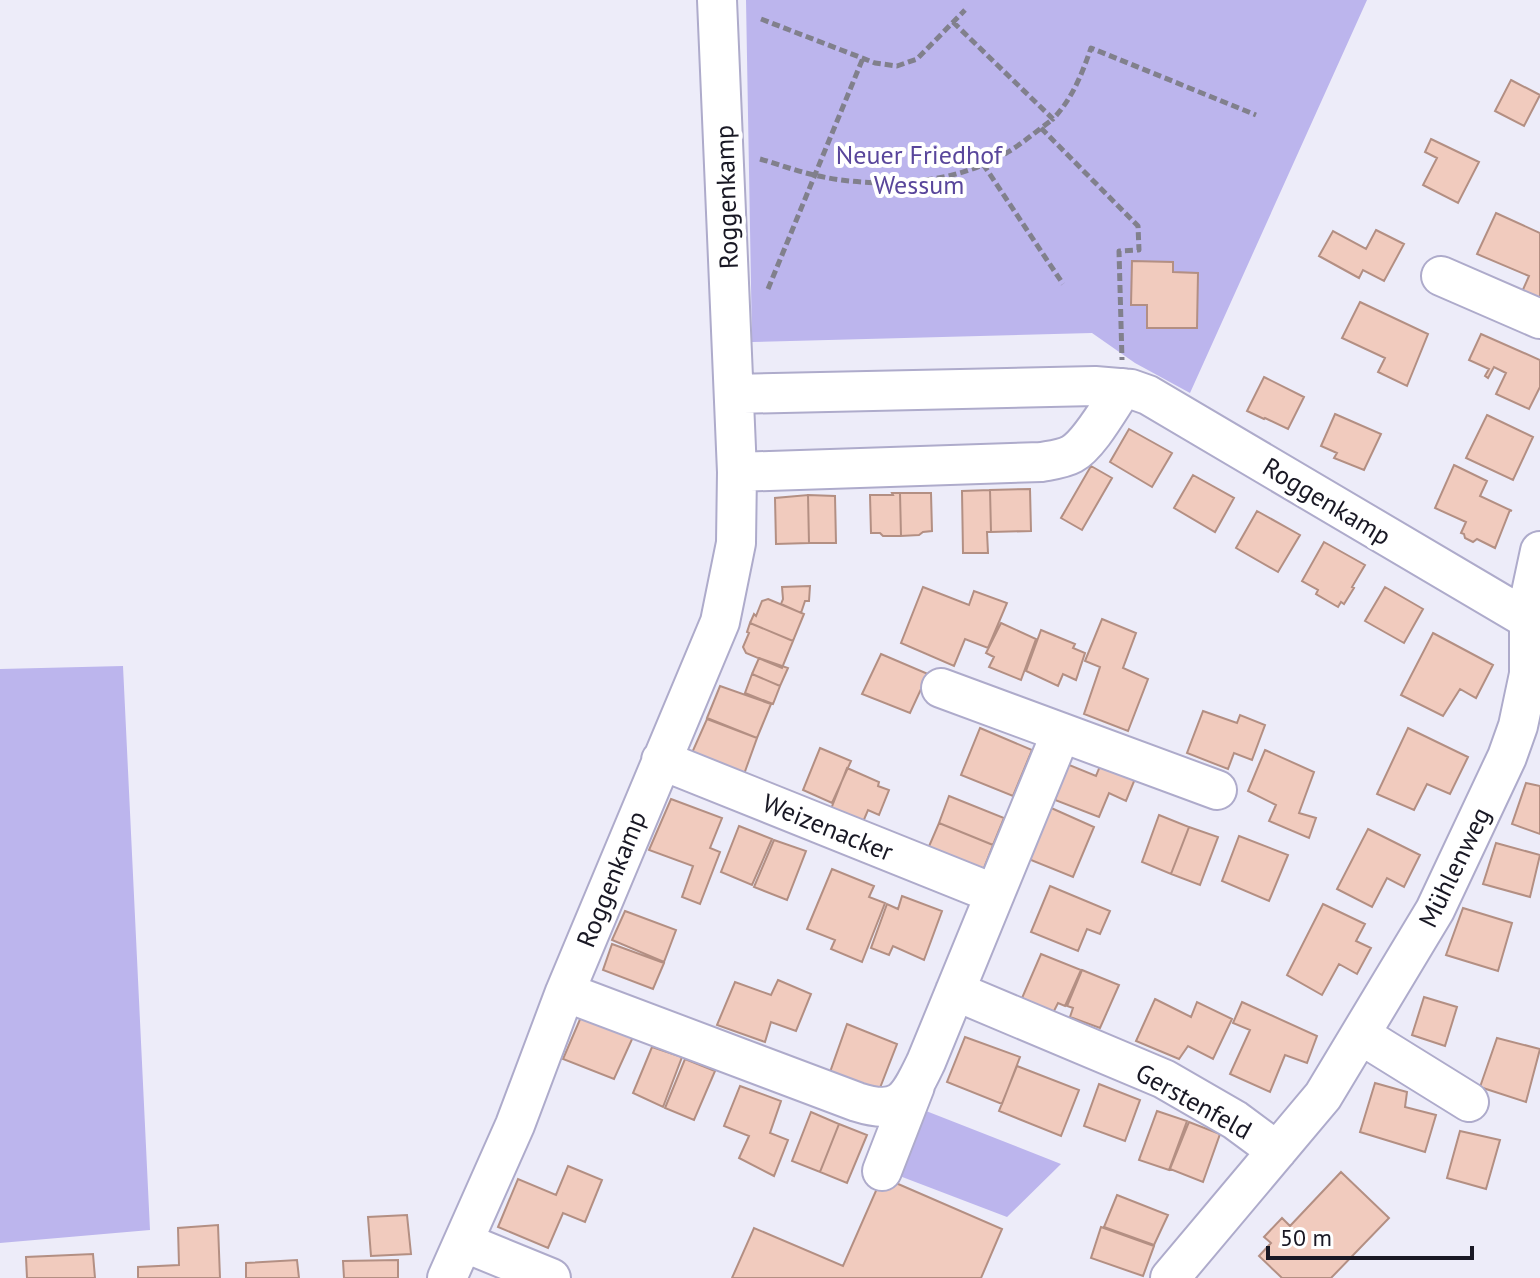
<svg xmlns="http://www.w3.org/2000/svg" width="1540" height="1278" font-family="'PT Sans',sans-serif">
<rect width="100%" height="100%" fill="#edecf9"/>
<!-- green -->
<path fill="#bcb5ed" d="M746 0H1367L1190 393 1135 363 1092 333 752 342Z
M123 666 150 1230 0 1243V669Z
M921 1109 1061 1164 1007 1217 897 1175Z"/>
<!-- building -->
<path fill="#f1cbbe" stroke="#b38f83" stroke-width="2" d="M1511 80 1540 95 1524 126 1495 111Z
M1431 139 1479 162 1458 203 1423 185 1437 158 1425 152Z
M1496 213 1540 233V310L1518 301 1529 276 1477 254Z
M1376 230 1404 244 1384 281 1363 270 1359 278 1319 256 1333 231 1366 249Z
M1132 261 1173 262V272L1198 273 1197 328H1147V305H1131Z
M1360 302 1428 334 1407 386 1378 372 1385 358 1342 338Z
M1481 334 1540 360V387L1529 409 1496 394 1506 373 1494 367 1488 378 1485 376 1489 369 1469 360Z
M1264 377 1304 397 1288 429 1265 418 1264 419 1247 411Z
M1335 414 1381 434 1364 470 1334 458 1337 453 1321 446Z
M1487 415 1533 437 1513 480 1466 458Z
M1129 429 1172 453 1152 487 1110 462Z
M1454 465 1487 481 1480 496 1512 511 1510 510 1495 548 1477 539 1473 542 1465 538 1464 534 1461 533 1466 522 1435 508Z
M1091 466 1112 478 1082 530 1061 518Z
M1193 475 1234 498 1215 532 1174 508Z
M1030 489 1031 531 991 532 990 490Z
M990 490 991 532H987L988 553H963L962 491Z
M892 493H900L901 536H883L880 533H871L870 495H893Z
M900 493H931L932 531 923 532 919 535 901 536Z
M808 495 809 543 776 544 775 498Z
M808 495 835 496 836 543H809Z
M1257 511 1300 535 1278 572 1236 548Z
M1324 542 1365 565 1352 587 1354 588 1344 604 1341 602 1338 607 1316 594 1318 590 1302 581Z
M810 586 809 601H805L801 613 781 604 783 599 782 587Z
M923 587 969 605 974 591 1007 603 988 648 965 639 954 666 901 643Z
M1385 587 1423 609 1404 643 1365 621Z
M768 599 804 614 793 641 750 623 754 614 756 616 762 601Z
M1102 619 1136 633 1123 668 1148 679 1128 731 1084 714 1100 667 1085 661Z
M750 623 793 641 782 668 746 653 743 647 749 633 747 632Z
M1001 623 1036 639 1021 680 989 667 994 657 986 653Z
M1041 630 1075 644 1073 648 1085 653 1076 680 1063 674 1058 686 1026 671Z
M1433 633 1493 665 1476 698 1460 689 1443 716 1401 695Z
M881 654 928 674 910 713 862 694Z
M759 658 788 668 780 686 752 674Z
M752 674 780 686 773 704 745 693Z
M720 686 771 704 757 738 707 718Z
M1203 711 1237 723 1240 715 1265 725 1252 760 1234 753 1228 769 1187 753Z
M707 719 757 738 743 777 691 755Z
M980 728 1032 750 1013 796 961 775Z
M1408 728 1468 757 1450 794 1427 784 1414 810 1377 794Z
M820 748 851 761 832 803 803 790Z
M1265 750 1314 772 1299 813 1316 818 1309 838 1269 821 1276 805 1248 791Z
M1102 761 1137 774 1126 801 1109 793 1099 817 1055 800 1067 764 1096 776Z
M847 768 879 782 878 786 889 790 879 815 868 810 863 822 831 809Z
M1526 783 1540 786V834L1512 824Z
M949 796 1004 818 993 845 939 823Z
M671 799 722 818 710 848 720 852 700 904 682 897 693 866 649 850Z
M1049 807 1094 827 1073 877 1026 858Z
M1159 815 1189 827 1171 874 1142 862Z
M939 823 993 845 982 873 927 851Z
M739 826 772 839 752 885 721 872Z
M1189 827 1218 837 1200 885 1171 874Z
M1368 829 1420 855 1404 887 1387 878 1372 907 1337 889Z
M1239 836 1288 855 1269 901 1222 881Z
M774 840 806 851 787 900 754 887Z
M1496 843 1540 855 1530 897 1483 884Z
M832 869 874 886 869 897 885 903 862 962 831 949 835 940 807 929Z
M1050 886 1110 911 1100 934 1087 929 1078 951 1031 932Z
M902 896 942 911 924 960 893 946 889 955 871 948 887 904 898 909Z
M1323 904 1365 924 1356 941 1371 948 1357 974 1339 964 1322 995 1287 975Z
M1463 908 1512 923 1498 971 1446 955Z
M625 911 676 930 664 962 612 940Z
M612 944 664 963 653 989 603 970Z
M1041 954 1081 970 1065 1006 1058 1003 1053 1013 1022 998Z
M1082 970 1119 985 1100 1028 1070 1017 1073 1008 1067 1006Z
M778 980 811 994 796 1031 771 1022 765 1042 717 1025 735 982 771 995Z
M1424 997 1457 1007 1445 1046 1412 1035Z
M1155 999 1191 1017 1197 1002 1232 1019 1213 1059 1188 1046 1179 1059 1136 1041Z
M1242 1002 1317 1036 1307 1063 1285 1055 1270 1092 1230 1074 1250 1030 1233 1023Z
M581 1017 633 1037 614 1079 563 1059Z
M847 1024 897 1044 878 1093 829 1075Z
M965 1037 1020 1057 1002 1104 947 1082Z
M1497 1038 1540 1049 1526 1102 1480 1087Z
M652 1047 682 1057 663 1107 633 1093Z
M685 1059 715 1071 694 1120 665 1108Z
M1017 1066 1079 1090 1061 1136 999 1111Z
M1375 1083 1407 1092 1405 1107 1436 1115 1425 1152 1360 1132Z
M1099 1084 1140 1100 1125 1141 1084 1126Z
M740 1086 781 1101 770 1133 788 1140 774 1176 739 1158 749 1136 724 1126Z
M1157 1111 1187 1121 1169 1170 1139 1160Z
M811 1112 839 1124 820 1172 792 1161Z
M1189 1122 1220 1134 1203 1182 1170 1169Z
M839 1124 867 1135 847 1183 820 1172Z
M1460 1131 1500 1140 1486 1189 1447 1178Z
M568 1166 602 1180 585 1222 563 1213 548 1248 498 1227 518 1179 556 1195Z
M1341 1172 1389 1218 1331 1278H1282L1259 1256 1271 1243 1264 1237 1282 1218 1290 1226Z
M882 1177 1002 1229 981 1278H732L754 1228 843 1266Z
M1117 1195 1168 1215 1154 1245 1104 1227Z
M407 1215 411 1254 371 1256 368 1217Z
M218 1225 220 1278H138V1267L179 1265 178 1228Z
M1101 1227 1154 1246 1143 1276 1091 1258Z
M93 1254 95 1278H27L26 1257Z
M297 1260 299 1278H246V1263Z
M398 1260V1278H344L343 1261Z"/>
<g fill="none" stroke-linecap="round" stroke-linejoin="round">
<!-- minor casing -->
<g stroke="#aeabcb" stroke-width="42">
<path id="minor" d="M1441 276 1540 319
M734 394 1095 386 1131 389 1148 395 1529 620
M737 472 1041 462C1052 460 1063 459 1072 454 1090 444 1111 405 1123 388
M941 688 1217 790
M661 760 995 894
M955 991 1164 1079 1235 1120 1277 1151
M565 992 857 1102C901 1116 908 1099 926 1062L1061 733
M1361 1035 1469 1102
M882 1171 915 1086
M463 1242 551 1278
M447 1278 515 1125 565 992 720 622 736 543 737 472 717 0
M1170 1278 1323 1096 1435 910 1507 757 1518 726 1529 674V620L1531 593 1540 551"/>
</g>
<!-- path -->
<path stroke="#81808c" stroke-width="5" stroke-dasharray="8 4" stroke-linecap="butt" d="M761 19 875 63 897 66 917 59 965 10
M953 22 1053 119C1072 99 1082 74 1091 48L1256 115
M1041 128 1138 226 1139 250 1119 251 1122 360
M760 159C778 164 796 171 814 175 874 189 954 186 1008 152 1023 143 1038 130 1053 119
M983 164 1063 284
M768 289 863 58"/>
<!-- minor -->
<use href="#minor" stroke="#fff" stroke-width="38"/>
</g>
<g text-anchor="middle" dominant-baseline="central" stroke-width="8" stroke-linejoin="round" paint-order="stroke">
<!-- park labels -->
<g font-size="26" fill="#59469b" stroke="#fff">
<text x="919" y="154">Neuer Friedhof<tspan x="919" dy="30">Wessum</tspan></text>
</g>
<!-- street labels -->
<g font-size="26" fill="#191824" stroke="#fff">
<text transform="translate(726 197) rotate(-92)">Roggenkamp</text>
<text transform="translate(1327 501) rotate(31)">Roggenkamp</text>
<text transform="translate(828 827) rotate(22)">Weizenacker</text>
<text transform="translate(1454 867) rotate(-64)">Mühlenweg</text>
<text transform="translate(611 879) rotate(-68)">Roggenkamp</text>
<text transform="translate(1194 1101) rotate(29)">Gerstenfeld</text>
</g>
</g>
<!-- scale -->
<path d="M1268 1246v12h204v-12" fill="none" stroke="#191824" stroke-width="4"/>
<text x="1280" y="1246" font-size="24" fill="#191824" stroke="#ffffff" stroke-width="6" paint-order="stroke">50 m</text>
</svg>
